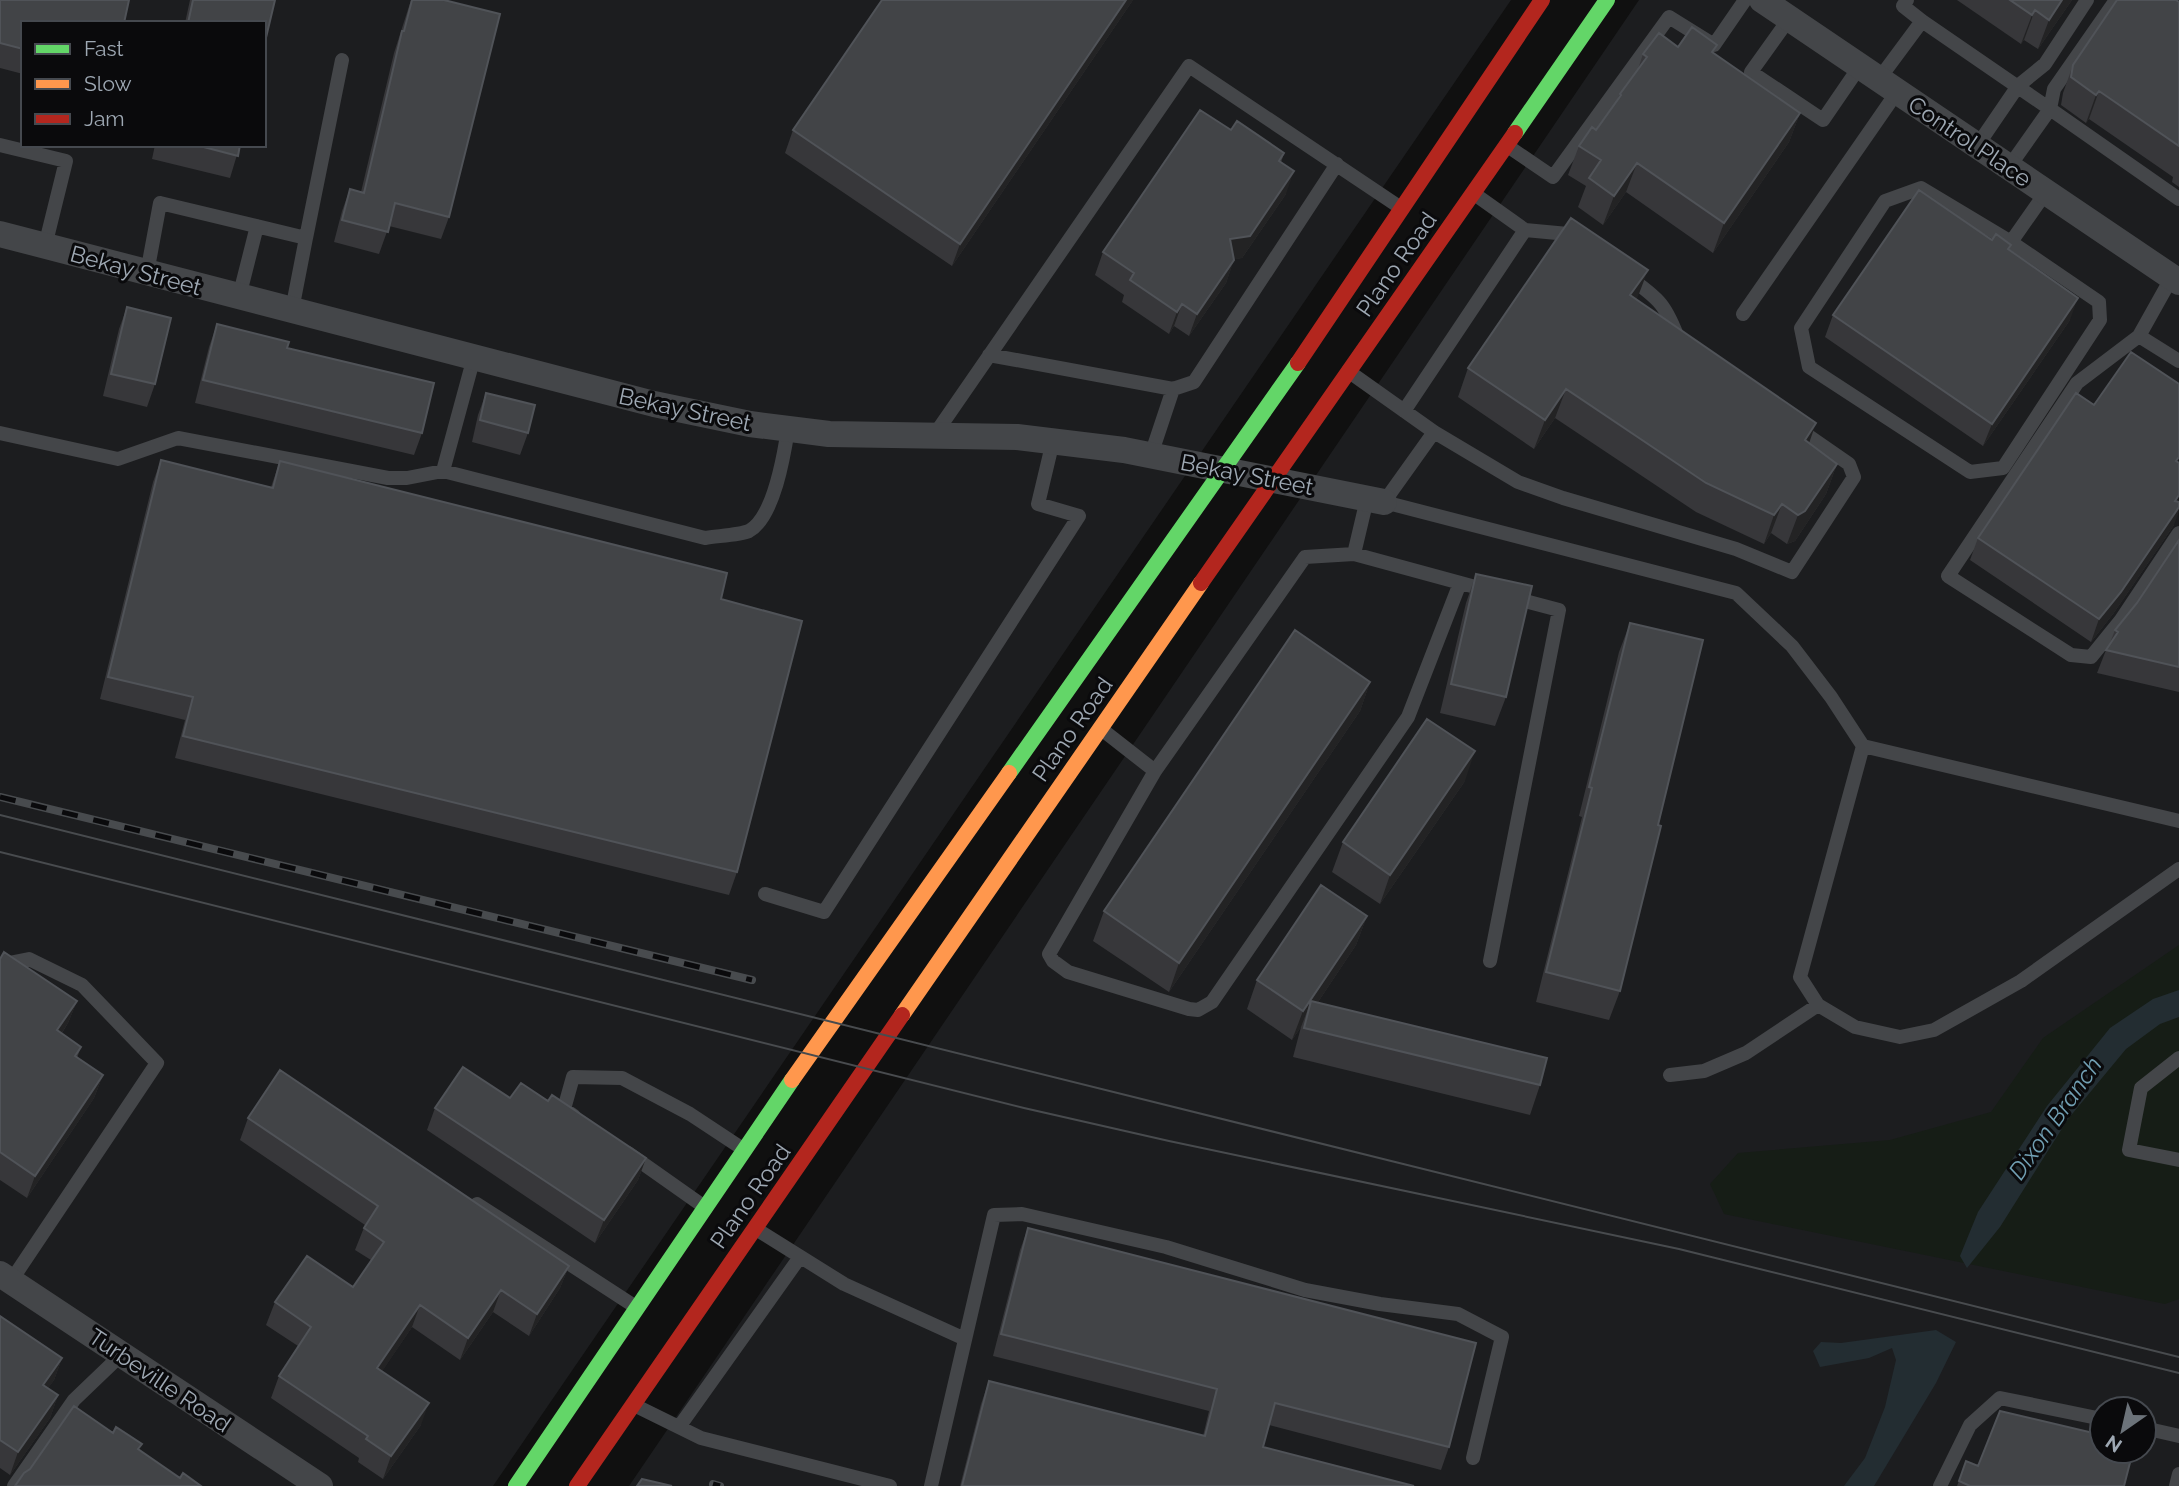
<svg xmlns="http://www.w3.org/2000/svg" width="2179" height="1486" font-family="Raleway,sans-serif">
<rect width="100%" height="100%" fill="#101010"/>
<!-- built -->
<path fill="#1c1d1f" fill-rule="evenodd" d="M0 0H1511L493 1486H0ZM23 23H264V145H23Z
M1639 0H2179V1486H629ZM2102 1409H2144V1451H2102Z"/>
<!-- green -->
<path fill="#161d16" d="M2179 945V1299L2165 1304 1724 1214 1710 1184 1738 1153 1890 1140 1991 1112 2043 1038Z"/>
<!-- water -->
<path fill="#232d32" d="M2179 990V1017L2160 1024 2126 1049 2068 1119 2000 1227 1967 1268 1960 1256 1978 1212 2047 1106 2110 1028 2153 999Z
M1936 1330 1956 1342 1936 1383 1874 1486H1844L1865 1458 1885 1407 1896 1360 1892 1348 1869 1358 1820 1367 1813 1351 1821 1342 1841 1343Z"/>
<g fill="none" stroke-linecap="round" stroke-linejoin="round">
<!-- lane -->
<path stroke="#444649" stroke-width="14" d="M1789 19 1751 72 1823 120 1860 66
M1922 21 2050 109 2054 89 2116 0
M1879 79 1922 21 1903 6 1907 0
M0 145 66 161 45 246
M1506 145 1553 177 1669 17 1714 45 1745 0
M1977 146 2018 86 2045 64 2087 0
M2009 167 2050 109 2179 199
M1525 230 1568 234 1576 240
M306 238 342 60
M2011 242 1921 188 1885 201 1801 328 1809 367 1970 472 2003 468 2100 320 2099 302 2011 242 2046 192
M147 273 160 203 306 238 292 310
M1627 276C1660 299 1666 305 1680 343
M2172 277 2139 336 2179 361
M239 297 257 226
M1743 314 1897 92
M2139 336 2077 383 1948 576 2071 655 2091 657 2121 620 2179 533
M989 355 1173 389 1194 382 1337 164
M1348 371 1434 432 1384 502 1736 593 1792 646 1831 697 1863 746 2179 821
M1404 411 1525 230 1473 193
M1434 432 1518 482 1563 498 1736 549 1792 572 1854 477 1849 464 1797 428
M0 433 118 459 178 438 388 478H407L443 471 705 538C716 536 740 535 749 531 774 517 784 455 788 429
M933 437 1189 66 1401 208
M1151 455 1173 389
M443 471 474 357
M1367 499 1354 554 1490 591
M1100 728 1155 771 1305 557 1354 554
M1863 746 1800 977 1818 1005 1855 1027 1900 1037 1934 1030 2021 981 2179 869
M1155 771 1049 954 1053 961 1068 972 1189 1009 1198 1010 1212 1002 1408 717 1460 583
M765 894 824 912 1079 516 1038 504 1053 441
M1490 961 1559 610 1510 597
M0 965 29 959 82 985 157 1063 11 1281
M2179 1058 2141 1088 2129 1150 2179 1160
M1670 1075 1704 1071 1746 1053 1818 1005
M574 1116 564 1109 573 1077 622 1078 690 1114 743 1149
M628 1153 706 1208
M477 1204 636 1307
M756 1229 844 1284 965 1339
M634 1405 701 1438 890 1486
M679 1427 800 1257
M2144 1428 2179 1436
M14 1486 74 1400 122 1354
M931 1486 994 1215 1022 1214 1166 1247 1305 1290 1380 1304 1458 1314 1502 1337 1473 1458
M1940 1486 1970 1425 2000 1398 2102 1419
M2176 1486 2179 1474"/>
<!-- street -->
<path stroke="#444649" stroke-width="26" d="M1762 0 2179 282
M0 234 654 404 750 424 829 434 1017 437 1124 450 1384 502
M0 1274 320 1486"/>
<!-- fast -->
<path stroke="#63d668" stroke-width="16" d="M1515 133 1607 0
M1009 773 1298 363
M516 1486 792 1080"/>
<!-- slow -->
<path stroke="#ff974d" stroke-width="16" d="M902 1015 1201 583
M792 1080 1009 773"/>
<!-- jam -->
<path stroke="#b3261e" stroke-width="16" d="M1298 363 1542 0
M1201 583 1515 133
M577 1486 902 1015"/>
<!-- tram -->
<path stroke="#484b4e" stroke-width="2" d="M0 815 2179 1357
M0 852 1024 1108 1169 1141 1679 1249 2179 1373"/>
<!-- rail casing -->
<g stroke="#484b4e" stroke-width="8">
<path id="rail" d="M0 797 752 980
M713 1484 720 1486"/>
</g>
<!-- rail -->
<use href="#rail" stroke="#0a0a0c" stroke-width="5" stroke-dasharray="16" stroke-linecap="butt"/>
</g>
<!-- wall -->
<path fill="#37373a" d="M0 0 23 23V74L0 68Z
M190 0H275L264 23H185Z
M411 0H444L449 217 441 239 389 226 379 254 334 242 342 211 350 189 361 192 394 53Z
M1133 0 952 266 785 153 793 130Z
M1957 0H2072L2038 49 2024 40 2021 44Z
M2179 2V187L2172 182 2173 177 2089 119 2086 123 2061 105 2063 93 2073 65Z
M1678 47 1714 53 1800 113 1789 142 1713 253 1626 192 1603 225 1578 207 1586 186 1568 175 1579 146 1596 130 1616 102 1620 94 1638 69 1643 54Z
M1231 130 1284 153 1281 163 1286 194 1242 258 1234 259 1226 283 1189 336 1174 326 1169 334 1122 302 1124 295 1095 275 1103 252Z
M155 145H240L230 178 152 159Z
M1992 240 2009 250 2070 320 1983 446 1825 337 1833 315Z
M1637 300 1809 443 1837 464 1826 494 1795 541 1787 544 1771 533 1764 544 1696 512 1555 418 1534 449 1458 397 1468 368Z
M127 307 155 384 147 407 103 396 119 329Z
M217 324 287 348 422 433 414 455 195 403 209 347Z
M486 393 528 433 520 455 472 442 478 415Z
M161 460 271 487 280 461 721 599 737 872 729 895 175 758 185 720 100 699 153 482Z
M2174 525 2113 614 2091 642 1970 560 1978 538Z
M2179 540V692L2097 673 2106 650 2110 643 2115 630 2137 603Z
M1476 574 1506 697 1495 726 1440 713 1466 603Z
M1630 623 1658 825 1620 991 1609 1020 1536 1002 1582 817 1579 816 1619 652Z
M1370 682 1360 711 1169 992 1093 941 1104 911Z
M1465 781 1380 904 1332 872 1343 842Z
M1367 916 1356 945 1318 1002 1540 1085 1530 1115 1293 1057 1301 1027 1292 1040 1247 1009 1257 980Z
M0 959 77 1001 68 1023 62 1033 81 1047 77 1058 103 1075 94 1098 27 1198 0 1180Z
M510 1098 548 1101 646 1158 638 1180 595 1243 427 1130 435 1108Z
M248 1118 569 1266 560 1288 529 1336 493 1312 460 1360 412 1327 382 1371 421 1425 383 1479 358 1462 359 1458 271 1398 279 1376 298 1346 266 1325 275 1302 353 1287 371 1260 355 1250 365 1225 240 1140Z
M1028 1228 1449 1447 1441 1470 1269 1425 1263 1447 1414 1486H960L981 1404 989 1381 1203 1436 1209 1411 993 1356 1020 1250Z
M0 1316 62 1358 54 1380 48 1388 58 1395 50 1418 10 1475 0 1468Z
M1966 1461 1978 1466 2124 1486H1957Z"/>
<!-- shaded-wall -->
<path fill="#232324" d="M1126 0H1133L952 266 960 244Z
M2062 0H2072L2038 49 2049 20Z
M2035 10 2024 40 2021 44 2032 15Z
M2099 91 2089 119 2086 123 2096 95Z
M1800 113 1789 142 1713 253 1724 223Z
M1637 163 1626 192 1603 225 1614 196Z
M1294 171 1286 194 1242 258 1222 261 1230 239Z
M1234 260 1226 283 1189 336 1197 314Z
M1648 270 1637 299 1620 325 1630 295Z
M2078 298 2070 320 1983 446 1992 424Z
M1182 304 1174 326 1169 334 1177 312Z
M1566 389 1555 418 1534 449 1545 420Z
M1816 423 1806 452 1805 440Z
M1837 464 1826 494 1795 541 1787 544 1798 515Z
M1782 504 1771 533 1764 544 1774 515Z
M2179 507V511L2174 525 2113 614 2091 642 2099 619Z
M1370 682 1360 711 1169 992 1179 963Z
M1475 751 1465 781 1380 904 1390 875Z
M1367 916 1356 945 1306 1020 1311 1001 1301 1027 1292 1040 1303 1011Z
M77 1001 68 1023 49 1053 57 1030Z
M103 1075 94 1098 27 1198 35 1176Z
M646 1158 638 1180 595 1243 604 1220Z
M569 1266 560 1288 529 1336 537 1314Z
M501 1290 493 1312 460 1360 468 1338Z
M420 1305 412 1327 369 1391 377 1368Z
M62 1358 54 1380 35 1407 43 1385Z
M58 1395 50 1418 10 1475 18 1452Z
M429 1403 421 1425 383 1479 391 1456Z"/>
<!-- building -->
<path fill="#424447" stroke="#505358" stroke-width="2" d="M0 0H129L124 23H23V49L0 43Z
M193 0H275L264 46V23H188Z
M412 0H444L500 14 449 217 395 203 388 232 342 220 350 189 364 193 402 31H404Z
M882 0H1126L960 244 793 130Z
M2010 0H2062L2049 20 2035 10 2032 15Z
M2117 0H2176L2179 2V146L2099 91 2096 95 2071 77 2073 65Z
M1692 27 1717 45 1712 52 1800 113 1724 223 1637 163 1614 196 1589 178 1601 160 1579 146 1592 127 1596 130 1621 95 1620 94 1647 57 1643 54 1659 33 1678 47Z
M1200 110 1231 130 1237 121 1284 153 1279 161 1294 171 1250 236 1230 239 1234 260 1197 314 1182 304 1177 312 1130 280 1134 273 1103 252Z
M196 145H240L238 156Z
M1919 190 1992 240 1996 234 2011 245 2008 249 2078 298 1992 424 1833 315Z
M1571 218 1648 270 1630 295 1816 423 1805 440 1837 464 1805 511 1798 515 1782 504 1774 515 1706 483 1566 389 1545 420 1468 368Z
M127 307 171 318 155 384 111 374Z
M217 324 289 342 287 348 434 383 422 433 203 380Z
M2131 352 2179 384V457L2176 461 2179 463V495L2175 501 2179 502V507L2121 592 2099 619 1978 538 2076 393 2094 405Z
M486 393 535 405 528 433 480 420Z
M161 460 273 488 280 461 727 573 721 599 802 621 737 872 183 736 193 697 108 677Z
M2179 540V667L2106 650 2118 632 2115 630 2137 603Z
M1476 574 1532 586 1506 697 1451 684Z
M1630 623 1703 640 1658 825 1661 826 1620 991 1546 972 1592 788 1589 787Z
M1295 630 1370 682 1179 963 1104 911Z
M1427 719 1475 751 1390 875 1343 842Z
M1321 885 1367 916 1303 1011 1257 980Z
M4 952 77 1001 57 1030 81 1047 75 1056 103 1075 35 1176 0 1152V959Z
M1311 1001 1547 1058 1540 1085 1304 1028Z
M463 1067 510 1098 521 1083 548 1101 552 1095 646 1158 604 1220 435 1108Z
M280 1070 569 1266 537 1314 501 1290 468 1338 420 1305 377 1368 429 1403 391 1456 366 1439 368 1436 279 1376 311 1327 275 1302 307 1256 353 1287 384 1242 364 1228 378 1206 248 1118Z
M1028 1228 1476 1343 1449 1447 1275 1403 1263 1447 1414 1486H962L989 1381 1205 1436 1217 1389 1001 1334Z
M0 1316 62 1358 43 1385 58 1395 18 1452 0 1440Z
M74 1406 113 1433 116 1427 142 1444 138 1449 180 1478 183 1473 201 1486H15L24 1473 30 1469Z
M2000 1411 2102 1435V1451H2133L2124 1486H1970L1959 1481 1966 1461 1978 1466Z
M642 1479 672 1486H637Z"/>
<g text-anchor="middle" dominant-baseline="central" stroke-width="6" stroke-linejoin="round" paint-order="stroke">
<!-- street labels -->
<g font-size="23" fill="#9ea8b3" stroke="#0a0a0c">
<text transform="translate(1970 141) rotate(34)">Control Place</text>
<text transform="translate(1396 264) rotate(-55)">Plano Road</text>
<text transform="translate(136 270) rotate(15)">Bekay Street</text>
<text transform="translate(685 409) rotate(12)">Bekay Street</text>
<text transform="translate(1247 474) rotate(11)">Bekay Street</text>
<text transform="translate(1072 729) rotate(-55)">Plano Road</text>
<text transform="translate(750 1196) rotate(-55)">Plano Road</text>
<text transform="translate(160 1380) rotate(34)">Turbeville Road</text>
</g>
<!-- water labels -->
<g font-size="24" font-style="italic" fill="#719fb3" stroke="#0a0a0c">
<text transform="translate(2055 1118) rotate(-55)">Dixon Branch</text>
</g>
</g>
<!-- legend -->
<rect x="21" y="21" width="245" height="126" fill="#0a0a0c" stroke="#45494f" stroke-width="2"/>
<rect x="35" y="44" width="35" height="10" fill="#63d668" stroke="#45494f" stroke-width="2"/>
<text x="84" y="56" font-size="21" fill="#9ea8b3">Fast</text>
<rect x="35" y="79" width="35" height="10" fill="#ff974d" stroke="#45494f" stroke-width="2"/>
<text x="84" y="91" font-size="21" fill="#9ea8b3">Slow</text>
<rect x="35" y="114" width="35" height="10" fill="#b3261e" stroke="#45494f" stroke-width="2"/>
<text x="84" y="126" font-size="21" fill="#9ea8b3">Jam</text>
<!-- north arrow -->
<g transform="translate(2123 1430) rotate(214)"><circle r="33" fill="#0a0a0c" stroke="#45494f" stroke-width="2"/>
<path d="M0-5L12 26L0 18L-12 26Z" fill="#6c737a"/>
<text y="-10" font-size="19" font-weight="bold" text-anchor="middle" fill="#9ea8b3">N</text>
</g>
</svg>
